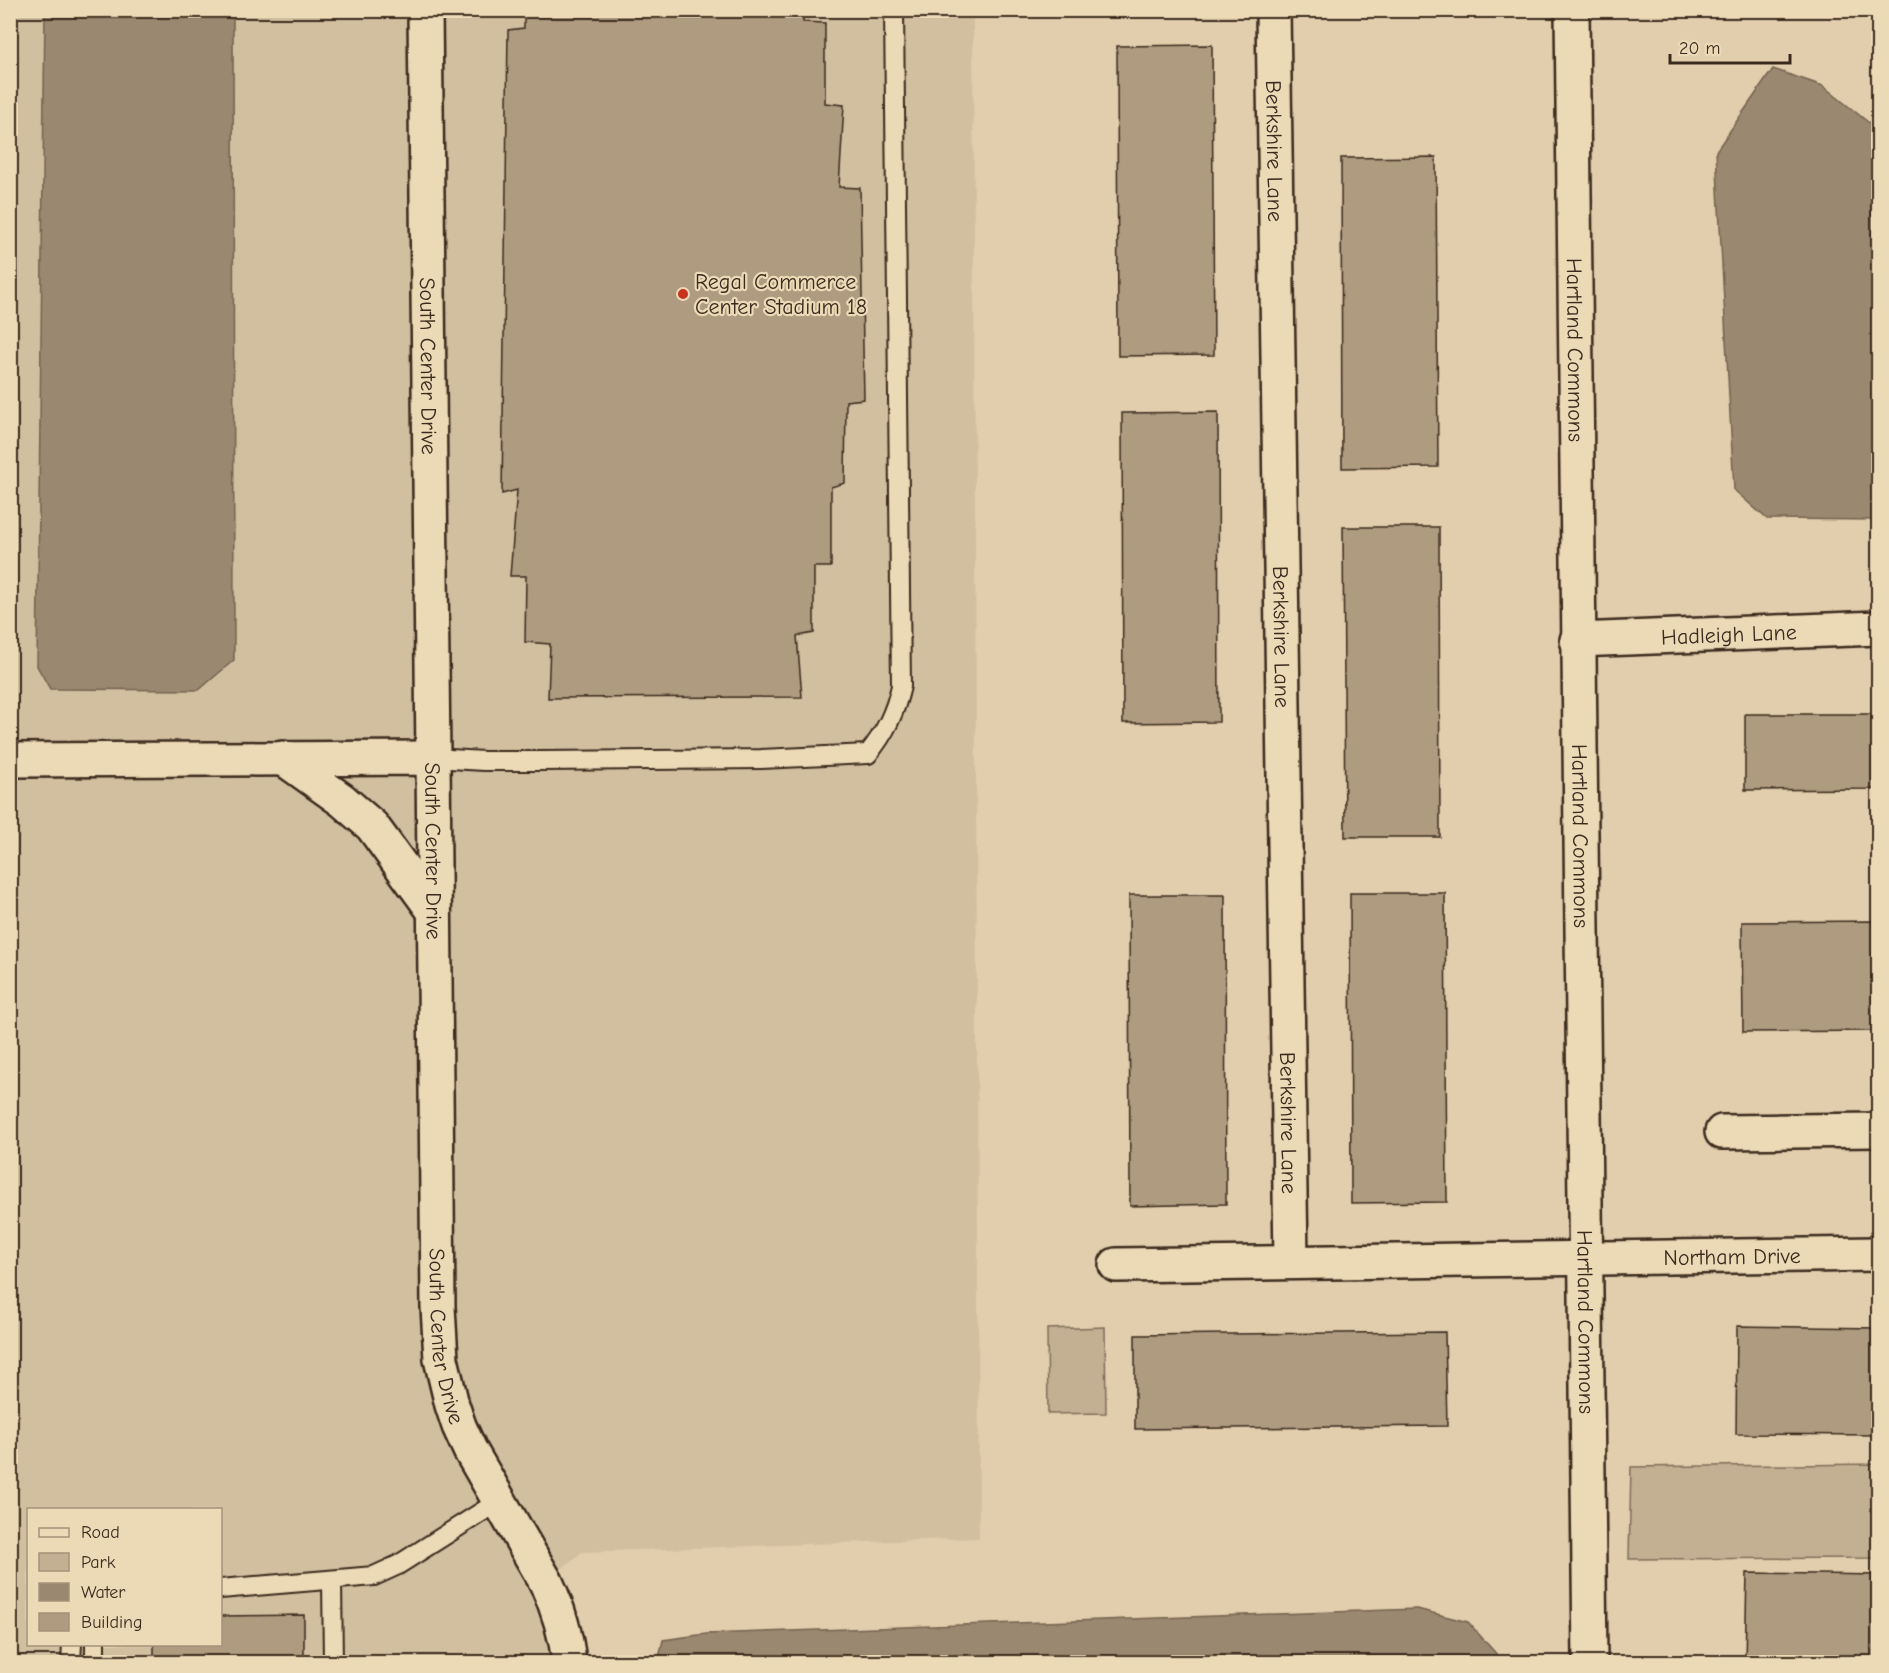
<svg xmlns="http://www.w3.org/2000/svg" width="1889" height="1673" viewBox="0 0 1889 1673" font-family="'Comic Neue',sans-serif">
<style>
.built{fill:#d2bfa0;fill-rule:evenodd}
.green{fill:#c3b092;stroke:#7f6d58;stroke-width:1.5}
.water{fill:#9b8870;stroke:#75624f;stroke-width:1.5}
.building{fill:#ae9b80;stroke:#3b2a1e;stroke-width:1.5}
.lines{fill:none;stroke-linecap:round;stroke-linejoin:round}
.service-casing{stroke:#3b2a1e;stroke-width:22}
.minor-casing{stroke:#3b2a1e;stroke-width:38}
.tertiary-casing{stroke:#3b2a1e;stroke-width:38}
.service{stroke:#ecd9b6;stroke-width:18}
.minor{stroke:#ecd9b6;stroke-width:33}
.tertiary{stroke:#ecd9b6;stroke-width:33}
.poi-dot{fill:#c8321e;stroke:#ecd9b6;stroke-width:2}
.labels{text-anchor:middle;stroke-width:4.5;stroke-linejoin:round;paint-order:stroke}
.street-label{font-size:22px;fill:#3b2a1e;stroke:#ecd9b6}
.poi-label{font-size:22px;fill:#3b2a1e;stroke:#ecd9b6;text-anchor:start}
</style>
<rect width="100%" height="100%" fill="#e2cead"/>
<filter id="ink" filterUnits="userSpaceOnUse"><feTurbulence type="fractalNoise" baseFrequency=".0167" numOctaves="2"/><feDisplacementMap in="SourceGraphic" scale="12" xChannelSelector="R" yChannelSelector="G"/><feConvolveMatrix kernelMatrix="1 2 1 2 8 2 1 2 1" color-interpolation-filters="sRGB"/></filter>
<g filter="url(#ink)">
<path class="built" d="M11,11H973L979,1538L582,1552L546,1582L569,1662H11ZM28,1510H220V1644H28Z"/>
<g class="green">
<polygon points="1105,1327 1106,1413 1048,1414 1047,1329"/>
<polygon points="1878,1464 1878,1558 1629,1559 1631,1467"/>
</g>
<g class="water">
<polygon points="45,11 233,11 234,660 199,690 50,689 37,666"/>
<polygon points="1773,69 1823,86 1878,130 1878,520 1767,519 1734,490 1716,151"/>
<polygon points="1417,1609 1468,1622 1500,1658 1501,1662 658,1662 663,1640 706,1634"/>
</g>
<g class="building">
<polygon points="524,10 804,10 803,22 825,23 825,103 844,105 839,187 860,188 864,399 846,401 845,483 831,487 831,567 814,567 814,633 797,636 802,697 548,698 550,644 525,642 526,576 510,576 517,490 502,494 508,30 524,28"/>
<polygon points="1212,45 1214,355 1118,356 1117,46"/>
<polygon points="1436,157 1438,467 1342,468 1341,158"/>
<polygon points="1218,412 1219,722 1123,723 1122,413"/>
<polygon points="1343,527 1439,527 1440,837 1345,837"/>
<polygon points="1745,714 1878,714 1878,789 1745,790"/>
<polygon points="1350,893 1445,893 1447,1202 1351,1203"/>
<polygon points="1129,895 1225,895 1226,1204 1130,1206"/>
<polygon points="1878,921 1878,1031 1743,1032 1742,922"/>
<polygon points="1737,1326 1878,1328 1878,1435 1736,1434"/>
<polygon points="1445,1332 1447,1426 1135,1429 1135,1335"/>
<polygon points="1747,1573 1878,1575 1878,1662 1745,1662"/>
<polygon points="304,1615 304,1662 154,1662 154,1644 220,1644 220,1616"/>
</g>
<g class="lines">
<defs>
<g id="service">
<path d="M433,758L484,761H540L761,759L868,754C885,733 895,713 901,686L894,10"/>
<polyline points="332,1581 333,1662"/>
<polyline points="220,1589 374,1576 398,1565 499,1501"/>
<polyline points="71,1662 72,1644"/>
<polyline points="95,1662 95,1644"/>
</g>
<g id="minor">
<path id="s1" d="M425,10L433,758"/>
<path id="s2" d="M1273,10L1291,1262"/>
<path id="s3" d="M1572,10L1590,1662"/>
<path id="s4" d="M1577,640L1878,628"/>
<polyline points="1722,1132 1878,1130"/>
<path id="s5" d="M1116,1265L1878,1254"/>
</g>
<g id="tertiary">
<polyline points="283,758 342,800 372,826 434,911"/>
<path id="s6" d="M10,760L433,758L438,1307L441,1359L452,1405L459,1426L470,1450L546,1582C558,1608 566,1634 569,1662"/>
</g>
</defs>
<use href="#service" class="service-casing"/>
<use href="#minor" class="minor-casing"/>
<use href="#tertiary" class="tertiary-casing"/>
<use href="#service" class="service"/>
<use href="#minor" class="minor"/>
<use href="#tertiary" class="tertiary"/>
</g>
</g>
<circle class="poi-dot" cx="683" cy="294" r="6"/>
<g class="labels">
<g class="street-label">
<text dy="8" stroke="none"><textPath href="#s2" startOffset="141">Berkshire Lane</textPath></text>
<text dy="8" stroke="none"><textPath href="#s3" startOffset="340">Hartland Commons</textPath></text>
<text dy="8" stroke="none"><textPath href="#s1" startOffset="356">South Center Drive</textPath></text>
<text dy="8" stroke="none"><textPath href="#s4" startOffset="152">Hadleigh Lane</textPath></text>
<text dy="8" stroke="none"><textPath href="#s2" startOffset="627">Berkshire Lane</textPath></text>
<text dy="8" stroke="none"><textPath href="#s3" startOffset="826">Hartland Commons</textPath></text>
<text dy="8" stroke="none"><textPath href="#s6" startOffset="516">South Center Drive</textPath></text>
<text dy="8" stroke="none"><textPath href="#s2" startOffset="1113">Berkshire Lane</textPath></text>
<text dy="8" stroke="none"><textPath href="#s5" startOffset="616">Northam Drive</textPath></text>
<text dy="8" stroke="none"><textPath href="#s3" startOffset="1312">Hartland Commons</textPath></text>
<text dy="8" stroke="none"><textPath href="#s6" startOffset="1002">South Center Drive</textPath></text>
</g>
<g class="poi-label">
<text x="695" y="289">Regal Commerce<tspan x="695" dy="25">Center Stadium 18</tspan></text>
</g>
</g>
<rect width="1889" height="1673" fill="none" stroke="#ecd9b6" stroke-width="36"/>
<rect x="18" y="18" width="1853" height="1637" fill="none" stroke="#3b2a1e" stroke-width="2" filter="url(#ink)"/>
<rect x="27" y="1508" width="195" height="138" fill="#ecd9b6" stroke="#a59379" stroke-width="1.5"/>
<rect x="39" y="1528" width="30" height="9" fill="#ecd9b6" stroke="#a59379" stroke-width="1.5"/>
<text x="81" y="1538" font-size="18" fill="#3b2a1e">Road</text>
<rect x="39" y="1553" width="30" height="18" fill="#c3b092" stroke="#a59379" stroke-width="1.5"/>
<text x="81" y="1568" font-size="18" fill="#3b2a1e">Park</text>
<rect x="39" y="1583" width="30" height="18" fill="#9b8870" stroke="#a59379" stroke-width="1.5"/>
<text x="81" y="1598" font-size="18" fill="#3b2a1e">Water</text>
<rect x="39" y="1613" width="30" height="18" fill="#ae9b80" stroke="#a59379" stroke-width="1.5"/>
<text x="81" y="1628" font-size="18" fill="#3b2a1e">Building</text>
<path d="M1670 54v9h120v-9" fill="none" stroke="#3b2a1e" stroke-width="3"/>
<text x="1679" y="54" font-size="18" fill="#3b2a1e" stroke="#ecd9b6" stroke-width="4.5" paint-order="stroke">20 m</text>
</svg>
